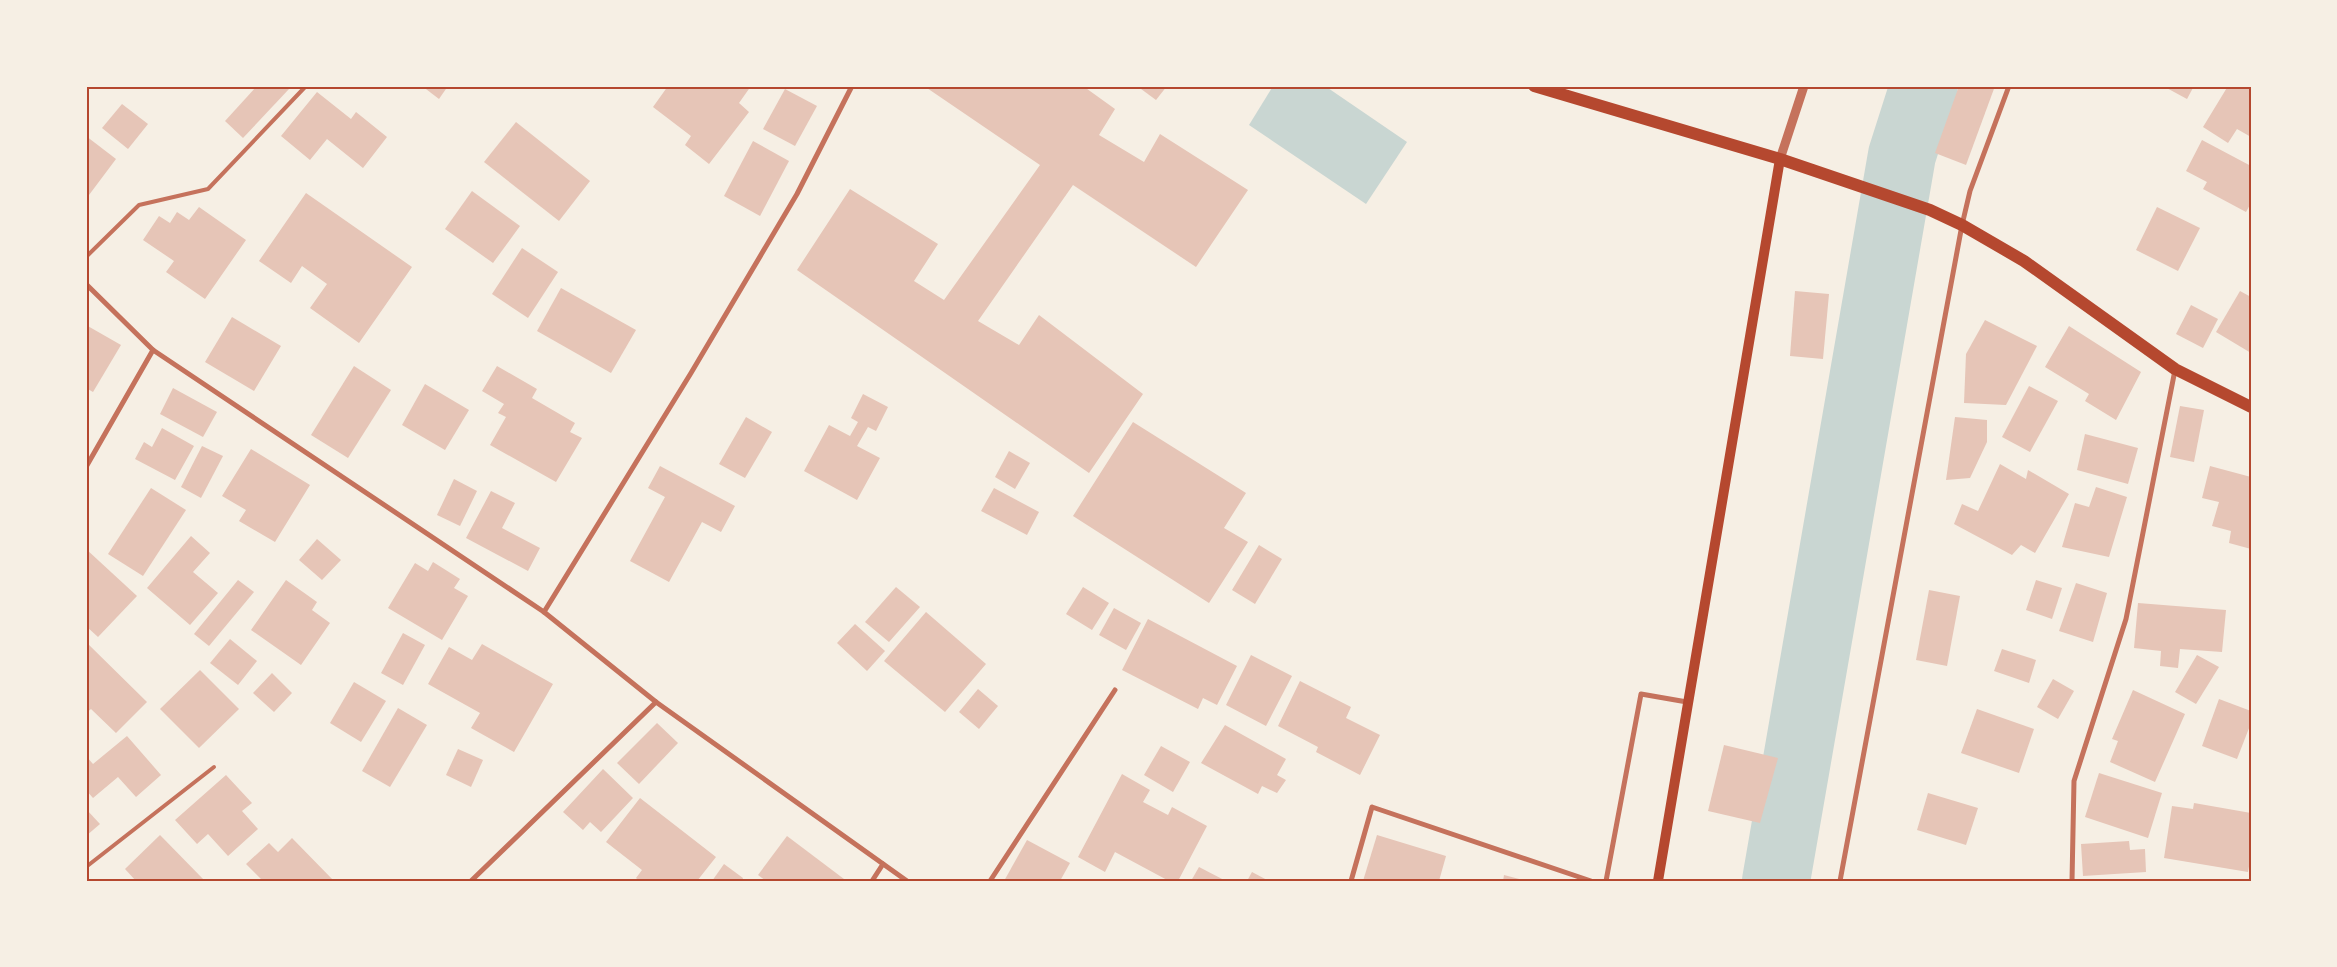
<svg xmlns="http://www.w3.org/2000/svg" width="2337" height="967" viewBox="0 0 2337 967" font-family="'Source Sans 3',sans-serif">
<style>
.water{fill:#c9d6d2}
.lines{fill:none;stroke-linecap:round;stroke-linejoin:round}
.river{stroke:#c9d6d2;stroke-width:68}
.building{fill:#e6c5b7}
.service{stroke:#c5725c;stroke-width:4}
.minor{stroke:#c5725c;stroke-width:5}
.tertiary{stroke:#c5725c;stroke-width:9}
.secondary{stroke:#b5482f;stroke-width:10}
.primary{stroke:#b5482f;stroke-width:12}
.neatline{fill:none;stroke:#b5482f;stroke-width:2}
</style>
<rect width="100%" height="100%" fill="#f6efe4"/>
<polygon class="water" points="1273,86 1325,86 1407,142 1366,204 1249,125"/>
<g class="lines">
<polyline class="river" points="1776,881 1902,155 1924,86"/>
</g>
<g class="building">
<polygon points="257,86 286,86 289,89 243,138 225,121"/>
<polygon points="422,86 448,86 439,99"/>
<polygon points="668,86 751,86 739,103 749,112 709,164 685,145 691,136 653,107"/>
<polygon points="924,86 1083,86 1115,109 1099,135 1144,162 1160,134 1248,190 1196,267 1073,185 978,321 1019,345 1039,315 1143,394 1089,473 797,270 850,189 938,244 914,281 944,300 1040,165"/>
<polygon points="1137,86 1167,86 1156,100"/>
<polygon points="1959,86 1995,86 1966,165 1935,153"/>
<polygon points="2163,86 2194,86 2187,99"/>
<polygon points="2228,86 2251,86 2251,137 2237,129 2228,143 2203,127"/>
<polygon points="785,89 817,106 795,146 763,129"/>
<polygon points="317,92 351,119 356,112 387,137 363,168 327,139 310,160 281,136"/>
<polygon points="122,104 148,124 128,149 102,128"/>
<polygon points="516,122 590,181 559,221 484,162"/>
<polygon points="86,136 116,159 86,199"/>
<polygon points="2202,140 2251,166 2251,203 2246,212 2203,189 2207,182 2186,171"/>
<polygon points="753,141 789,161 760,216 724,196"/>
<polygon points="472,191 520,226 493,263 445,229"/>
<polygon points="306,193 412,267 359,343 310,308 327,284 302,266 291,283 259,261"/>
<polygon points="199,207 246,240 205,299 166,272 174,261 143,240 159,216 170,223 177,212 189,220"/>
<polygon points="2157,207 2200,228 2178,271 2136,250"/>
<polygon points="522,248 558,272 528,318 492,294"/>
<polygon points="561,288 636,330 611,373 537,331"/>
<polygon points="1795,291 1829,294 1823,359 1790,356"/>
<polygon points="2240,291 2251,297 2251,353 2216,332"/>
<polygon points="2191,305 2218,319 2203,348 2176,334"/>
<polygon points="232,317 281,346 254,391 205,362"/>
<polygon points="1985,320 2037,346 2006,405 1964,403 1966,354"/>
<polygon points="86,325 121,345 93,392 86,388"/>
<polygon points="2069,326 2141,372 2116,420 2085,401 2089,394 2045,367"/>
<polygon points="354,366 391,390 348,458 311,435"/>
<polygon points="497,366 537,389 532,398 575,423 570,432 582,438 556,482 490,445 506,417 498,413 504,404 482,391"/>
<polygon points="425,384 469,410 445,450 402,425"/>
<polygon points="2029,386 2058,401 2030,452 2002,437"/>
<polygon points="173,388 217,412 203,437 160,414"/>
<polygon points="863,394 888,407 876,431 868,427 857,446 880,458 857,500 804,471 829,425 850,436 858,422 851,418"/>
<polygon points="2180,406 2204,410 2194,462 2170,457"/>
<polygon points="746,417 772,432 745,478 719,464"/>
<polygon points="1955,417 1987,420 1987,442 1970,478 1946,480"/>
<polygon points="1133,422 1246,493 1224,528 1248,542 1209,603 1073,516"/>
<polygon points="162,428 194,446 175,480 135,459 144,442 152,447"/>
<polygon points="2085,434 2138,448 2128,484 2077,470"/>
<polygon points="202,446 223,456 201,498 181,487"/>
<polygon points="251,449 310,485 275,542 239,521 246,510 222,496"/>
<polygon points="1009,451 1030,463 1015,489 995,477"/>
<polygon points="2000,464 2026,479 2028,470 2069,494 2035,553 2021,545 2012,555 1954,524 1962,504 1978,511"/>
<polygon points="660,466 735,506 721,532 702,522 669,582 630,561 665,497 648,488"/>
<polygon points="2210,466 2251,477 2251,549 2229,543 2231,531 2212,526 2219,502 2202,498"/>
<polygon points="454,479 477,491 460,526 437,515"/>
<polygon points="2096,487 2127,497 2109,557 2062,547 2075,503 2089,507"/>
<polygon points="151,488 186,510 143,576 108,554"/>
<polygon points="994,488 1039,512 1027,535 981,511"/>
<polygon points="491,491 515,503 502,528 540,548 528,571 466,538"/>
<polygon points="191,536 210,553 193,572 218,593 190,625 147,588"/>
<polygon points="317,539 341,560 322,580 299,560"/>
<polygon points="1259,545 1282,559 1255,604 1232,590"/>
<polygon points="86,549 137,596 98,637 86,626"/>
<polygon points="433,562 460,579 454,588 468,596 442,640 388,608 415,563 428,571"/>
<polygon points="238,580 254,592 209,646 194,634"/>
<polygon points="286,580 317,602 312,610 330,623 301,665 251,630"/>
<polygon points="2036,580 2062,588 2052,619 2026,610"/>
<polygon points="2076,583 2107,593 2093,642 2059,631"/>
<polygon points="896,587 920,607 889,642 865,622"/>
<polygon points="1083,587 1109,603 1092,630 1066,614"/>
<polygon points="1929,590 1960,596 1947,666 1916,660"/>
<polygon points="2138,603 2226,610 2222,652 2180,649 2178,668 2160,666 2161,651 2134,648"/>
<polygon points="1114,608 1141,623 1126,650 1099,635"/>
<polygon points="926,612 986,664 945,712 884,661"/>
<polygon points="1148,619 1237,666 1217,705 1203,698 1198,709 1122,670"/>
<polygon points="855,624 885,651 867,671 837,643"/>
<polygon points="403,633 425,645 403,685 381,673"/>
<polygon points="230,639 257,661 238,685 210,663"/>
<polygon points="86,642 147,702 116,733 91,709 86,713"/>
<polygon points="482,644 553,684 514,752 471,728 480,713 428,684 449,647 472,660"/>
<polygon points="2002,649 2036,660 2029,683 1994,671"/>
<polygon points="1251,655 1292,676 1266,726 1226,705"/>
<polygon points="2197,655 2219,667 2196,704 2175,692"/>
<polygon points="200,670 239,709 199,748 160,709"/>
<polygon points="272,673 292,693 274,712 253,693"/>
<polygon points="2053,679 2074,691 2058,719 2037,707"/>
<polygon points="1300,681 1351,707 1346,718 1380,735 1360,775 1316,752 1318,747 1278,726"/>
<polygon points="354,682 386,701 361,742 330,723"/>
<polygon points="978,689 998,706 979,729 959,712"/>
<polygon points="2133,690 2185,714 2155,782 2110,762 2118,741 2112,739"/>
<polygon points="2219,699 2251,711 2251,723 2237,759 2202,746"/>
<polygon points="398,708 427,725 390,787 362,771"/>
<polygon points="1977,709 2034,729 2019,773 1961,753"/>
<polygon points="657,723 678,743 639,784 617,763"/>
<polygon points="1225,725 1286,759 1277,775 1286,780 1277,793 1262,786 1258,794 1201,763"/>
<polygon points="127,736 161,775 136,797 118,777 93,798 86,790 86,756 93,764"/>
<polygon points="1724,745 1778,758 1760,823 1708,811"/>
<polygon points="1161,746 1190,762 1173,792 1144,775"/>
<polygon points="458,749 483,760 471,787 446,775"/>
<polygon points="603,769 633,798 601,832 590,822 583,830 563,812"/>
<polygon points="2099,773 2162,793 2148,838 2085,817"/>
<polygon points="1122,774 1150,790 1143,802 1168,815 1172,807 1207,826 1178,881 1169,881 1115,852 1105,872 1078,857"/>
<polygon points="226,775 252,803 242,811 258,829 228,856 208,834 197,844 175,820"/>
<polygon points="1928,793 1978,808 1966,845 1917,830"/>
<polygon points="640,798 716,857 697,881 639,881 636,878 642,870 606,842"/>
<polygon points="2194,803 2251,813 2251,855 2248,872 2164,858 2172,806 2193,809"/>
<polygon points="86,809 100,824 86,836"/>
<polygon points="160,835 205,881 136,881 125,869"/>
<polygon points="1377,835 1446,856 1439,881 1363,881"/>
<polygon points="787,836 844,879 843,881 766,881 758,875"/>
<polygon points="292,838 334,881 263,881 246,864 269,843 278,852"/>
<polygon points="1027,840 1070,863 1060,881 1004,881"/>
<polygon points="2129,841 2130,850 2145,849 2146,872 2083,876 2081,844"/>
<polygon points="724,864 743,878 742,881 712,881"/>
<polygon points="1199,867 1226,881 1191,881"/>
<polygon points="1252,872 1269,881 1247,881"/>
<polygon points="1504,875 1523,880 1523,881 1503,881"/>
</g>
<g class="lines">
<g class="service">
<polyline points="86,257 139,205 208,189 306,86"/>
<polyline points="86,867 214,767"/>
</g>
<g class="minor">
<polyline points="86,284 153,350 544,612 656,702 907,881"/>
<polyline points="86,467 153,350"/>
<polyline points="544,612 691,373 797,194 852,86"/>
<polyline points="471,881 656,702"/>
<polyline points="872,881 883,864"/>
<polyline points="990,881 1115,690"/>
<polyline points="1351,881 1372,807 1591,881"/>
<polyline points="1606,881 1641,694 1687,702"/>
<polyline points="1840,881 1962,225 1970,191 2009,86"/>
<polyline points="2072,881 2074,781 2126,619 2175,370"/>
</g>
<polyline class="tertiary" points="1780,159 1804,86"/>
<polyline class="secondary" points="1658,881 1780,159"/>
<polyline class="primary" points="1534,86 1780,159 1930,210 1962,225 2024,261 2175,369 2251,407"/>
</g>
<rect width="2337" height="967" fill="none" stroke="#f6efe4" stroke-width="175"/>
<rect x="88" y="88" width="2162" height="792" class="neatline"/>
</svg>
